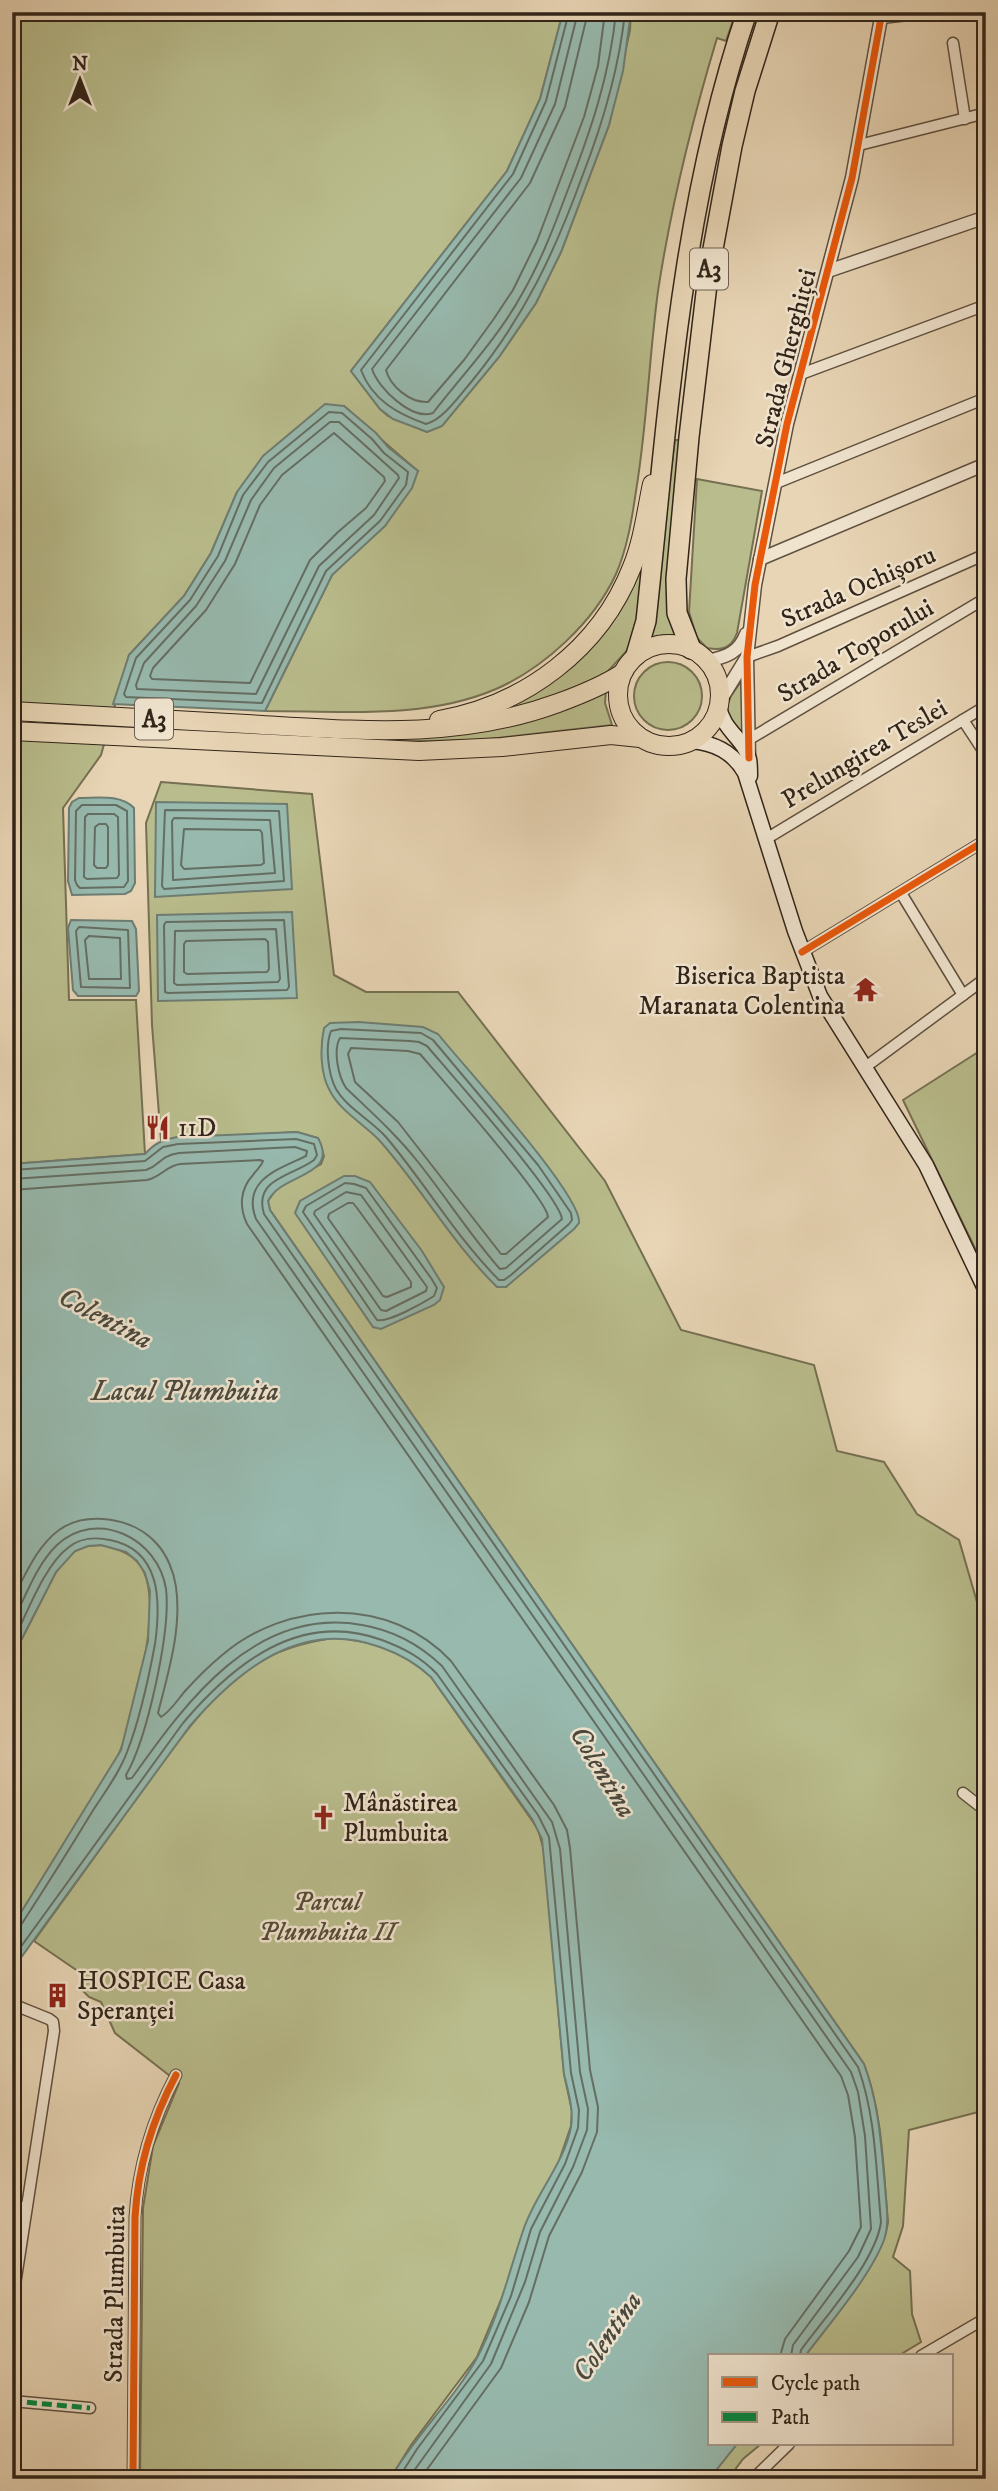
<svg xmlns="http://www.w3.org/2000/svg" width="998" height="2491" viewBox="0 0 998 2491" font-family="'IM FELL DW Pica',serif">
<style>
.green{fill:#b9bc8c;stroke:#757052;stroke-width:2}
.water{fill:#97b9ae;stroke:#6e7d72;stroke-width:2}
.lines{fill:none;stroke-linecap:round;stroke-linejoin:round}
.shore{stroke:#646e63;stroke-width:2}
.stream{stroke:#6e7d72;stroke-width:3.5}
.minor-casing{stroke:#5f503f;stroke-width:13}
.tertiary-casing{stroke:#5f503f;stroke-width:15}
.secondary-casing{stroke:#312418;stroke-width:17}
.trunk-casing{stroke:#312418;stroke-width:20}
.motorway-casing{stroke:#312418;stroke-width:22}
.minor{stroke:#f0e4cf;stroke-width:10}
.tertiary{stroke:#f0e4cf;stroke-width:12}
.secondary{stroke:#f0e4cf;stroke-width:14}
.trunk{stroke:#e8d5b5;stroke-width:18}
.motorway{stroke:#e8d5b5;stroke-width:19}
.quiet{stroke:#00873e;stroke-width:5;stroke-dasharray:10 5;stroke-linecap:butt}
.cycleway-casing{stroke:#f0e4cf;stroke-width:11}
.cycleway{stroke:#e8590c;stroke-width:7}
.labels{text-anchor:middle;stroke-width:5;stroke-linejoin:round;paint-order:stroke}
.shield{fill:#f0e4cf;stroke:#6a5e4f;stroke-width:2}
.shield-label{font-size:24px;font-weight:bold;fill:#312418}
.street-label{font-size:26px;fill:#312418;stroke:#f0e4cf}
.poi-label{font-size:26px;fill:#312418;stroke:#f0e4cf;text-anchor:start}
.park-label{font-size:26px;font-style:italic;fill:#534a35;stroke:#f0e4cf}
.water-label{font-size:28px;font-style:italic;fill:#4a493e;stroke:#f0e4cf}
</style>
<rect width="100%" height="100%" fill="#e8d5b5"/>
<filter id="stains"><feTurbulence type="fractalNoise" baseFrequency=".00286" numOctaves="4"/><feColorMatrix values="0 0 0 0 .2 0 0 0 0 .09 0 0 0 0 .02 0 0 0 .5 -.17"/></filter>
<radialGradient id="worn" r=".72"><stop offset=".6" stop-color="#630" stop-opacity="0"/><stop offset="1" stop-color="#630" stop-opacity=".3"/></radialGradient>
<g class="green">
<path d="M12,12H563L540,99L507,171L351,371L380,409L388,416L427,432L442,426L499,357L536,303L561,252L609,125L630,30L631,12H736L726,41L717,38C692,121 671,206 658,291C649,358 647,425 636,491C632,519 627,549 616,574C594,622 544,668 496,689C424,720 341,711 265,711L332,575L356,551L418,471C392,450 369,428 344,406L237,492L211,553L184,596L129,655L101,755L63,808L69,1000H136L145,1154L12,1164Z"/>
<polygon points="675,440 680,440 676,636 665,635 648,638"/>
<path d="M697,479L762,491L737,633C731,648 723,651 707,648L697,638L689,612Z"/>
<polygon points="648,537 641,619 632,645 600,680 511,711 498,709 570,665"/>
<circle cx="668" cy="696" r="34"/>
<polygon points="744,677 743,737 735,729 726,709 731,696"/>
<polygon points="606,690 605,703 612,725 480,740 374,742 375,738"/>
<path d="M161,782L312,794L334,975L366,992H458L605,1181L681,1330L814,1365L837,1451L884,1462L917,1514L959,1540L986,1633V1911L981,1913L986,1933V2110L909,2130L903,2226L893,2257L910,2271L912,2314L921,2342L898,2356H805C830,2322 882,2264 888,2222C883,2169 883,2115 864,2064L270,1210L268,1201L277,1188L321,1164L324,1156L318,1138L297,1132L161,1140L152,1025L146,823Z"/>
<polygon points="986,1047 986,1271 903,1100"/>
<path d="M101,1545C119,1549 136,1554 144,1572C162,1611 133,1725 115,1763L12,1927V1658L56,1572L67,1558L75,1551L88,1546Z"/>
<path d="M333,1638C370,1640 404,1652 431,1677L538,1829L544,1851L564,2074L572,2111L571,2126L559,2161L525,2226L511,2276L477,2357L411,2445L390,2479H140L143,2208L153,2146L179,2083L115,2033L101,2002L89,1997L79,1987L85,1976L34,1941C69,1893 103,1845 137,1798C169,1755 198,1709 240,1675C267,1653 298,1643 333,1638Z"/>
<polygon points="737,2444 761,2444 743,2459 728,2479 709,2479"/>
</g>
<g class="water">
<polygon points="563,12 631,12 623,71 609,125 561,252 536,303 499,357 442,426 427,432 393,419 380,409 351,371 507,171 540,99"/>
<polygon points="325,404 344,406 376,433 388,447 418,471 412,488 385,526 332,575 265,711 113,704 129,655 184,596 211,553 237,492 263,456"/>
<path d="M79,798C98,798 120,794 134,808L135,883L131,891L125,894L72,895L68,881L69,808L72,802Z"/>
<polygon points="156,802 287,804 292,889 155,897"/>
<polygon points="292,912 297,998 158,1001 157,915"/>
<polygon points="71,920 132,921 136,929 139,991 136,996 78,996 73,990 68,928"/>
<path d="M359,1022L423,1027L438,1034C461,1063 583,1196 579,1223L574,1229L506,1287H497C452,1243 421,1187 379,1140C364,1124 340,1111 330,1091C320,1074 320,1047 324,1028L330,1023Z"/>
<path d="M297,1132L318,1138C340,1177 281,1173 268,1201L270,1210L864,2064C879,2104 881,2144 885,2186C886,2204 890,2223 884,2240C870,2277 829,2324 805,2356H709V2444H737L709,2479H390C415,2435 453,2401 477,2358C499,2317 509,2271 524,2228C536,2193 564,2164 571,2127C574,2110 568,2091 564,2074L542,1839L532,1819L431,1677C416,1663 400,1654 380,1647C301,1618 238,1670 189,1727L12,1970V1927L121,1750L148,1641L150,1591L145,1573L137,1561L126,1552L101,1545L88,1546L75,1551L56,1572L12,1658V1164L145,1154C155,1143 162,1140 177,1137Z"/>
<polygon points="344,1176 355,1176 370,1182 422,1251 444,1287 440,1300 434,1305 381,1329 373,1327 295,1213 300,1201"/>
</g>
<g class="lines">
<g class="shore">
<path d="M569,12L546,101L513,174L361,370C372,400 398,414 426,424C443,420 460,395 472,381C524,317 554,254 582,177C603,123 619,70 625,12"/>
<path d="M578,12L555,104L521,178L372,369C378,388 412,421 433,413C463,374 498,338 522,294C541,261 554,227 567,192C590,133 610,75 616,12"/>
<path d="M588,12L565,107L530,183L386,370C390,386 410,403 428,402L464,360L493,320L513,290L537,241L584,117L598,66L605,12"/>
<polygon points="329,412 342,413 372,439 384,453 408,472 406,485 380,521 326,571 262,703 126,697 124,694 136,658 190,600 218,556 243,495 268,462"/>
<polygon points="330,422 339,422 398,475 399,478 374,515 319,566 256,694 137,689 136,685 144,663 196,606 225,561 251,500 274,468"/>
<polygon points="334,433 384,477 385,481 366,508 338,532 310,560 250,683 152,679 150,676 153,668 206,610 235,564 260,505 282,475"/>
<polygon points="82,805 116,805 127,811 128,881 124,887 80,888 77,885 75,880 76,811"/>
<polygon points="165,810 279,811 284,881 164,889 162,886"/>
<polygon points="88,814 114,814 118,817 119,875 117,878 87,879 84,877 85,817"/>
<polygon points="174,818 270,820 275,873 173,880 172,821"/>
<polygon points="99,824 106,824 108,827 108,865 106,868 97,868 94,865 95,827"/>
<polygon points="184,829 260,830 262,833 264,863 261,865 184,869 181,865"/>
<polygon points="284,920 289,987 287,990 168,993 165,992 164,925 166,922"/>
<polygon points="79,927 128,930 130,988 81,987 76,931"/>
<polygon points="276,929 280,979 278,982 177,985 174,983 175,931"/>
<polygon points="89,936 120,938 121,979 89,979 85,940"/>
<polygon points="265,939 268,942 269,969 267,972 187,974 184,972 184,944 186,941"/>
<path d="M341,1029L421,1033L433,1040L538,1165L571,1213L572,1220L569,1224L511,1275L504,1280H499C456,1237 425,1183 386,1137C371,1120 347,1108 336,1089C328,1074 325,1046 331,1031Z"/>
<path d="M340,1038L410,1041L419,1042L427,1046C449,1072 559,1196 562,1219L506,1268L500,1269C470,1235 446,1197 418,1162C396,1134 371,1112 346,1088C338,1076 333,1050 340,1038Z"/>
<path d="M351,1048L408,1051L420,1054C439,1076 548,1200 548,1217L506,1254H501L398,1122L355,1082L348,1054Z"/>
<path d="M12,1170L145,1161L163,1147L178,1144L296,1139L314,1144L317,1155L314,1160C293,1176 253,1178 264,1214L858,2067C876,2117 876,2170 881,2222C876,2261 825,2317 801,2350L800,2356"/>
<path d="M12,1179L146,1170C161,1165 159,1156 179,1153L295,1147L307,1151L306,1156C279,1169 241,1180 256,1219L851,2072L858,2092L865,2136L871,2229L858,2257L793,2345L791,2356"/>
<path d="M345,1183L354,1184L366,1188L431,1278L437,1288L434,1296C423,1303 388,1323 377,1320L303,1212L306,1206Z"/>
<path d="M12,1190L147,1180C161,1177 166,1166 180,1164L260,1160L263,1161C261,1167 257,1169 253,1175C240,1189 239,1207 247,1224L841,2076L848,2095L855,2137L861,2227L849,2251L785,2339L780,2356"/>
<polygon points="346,1192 361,1195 427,1287 426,1291 386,1311 381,1310 314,1214 315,1211"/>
<polygon points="348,1203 353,1203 357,1208 411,1282 411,1287 387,1297 383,1296 328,1218 329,1214"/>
<path d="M12,1600C25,1576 36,1547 59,1530C87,1510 135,1518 157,1544C167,1555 174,1572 176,1587C182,1629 168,1673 158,1713L161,1717C171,1711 178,1699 186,1690C197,1678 209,1666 221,1656C287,1599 390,1596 451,1661L554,1805L567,1830L570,1848L590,2070L598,2107L597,2132L582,2172L549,2236L529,2302L501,2368L420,2479"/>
<path d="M12,1623C25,1598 36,1565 57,1545C97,1508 158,1538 166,1589C171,1631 147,1739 126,1775L127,1779L132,1778C186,1702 255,1606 362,1625C392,1630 420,1645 442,1666L552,1822L560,1849L580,2072L588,2109L587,2130L573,2167L540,2232L525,2282L491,2364L408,2479"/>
<path d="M12,1643C27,1614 44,1565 69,1547C80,1538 96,1537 110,1540C161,1550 161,1601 155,1644C149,1676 139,1722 127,1752C119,1774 104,1793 92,1812C69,1850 45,1888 21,1925L12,1929"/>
<path d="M12,1959L183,1723C234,1663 300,1610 382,1640C403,1648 421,1657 437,1674L538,1815L549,1837L571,2073L579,2110L578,2128L565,2164L531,2229L511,2296L483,2361L417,2449L398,2479"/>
</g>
<polyline class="stream" points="661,12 692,18"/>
<defs>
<g id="minor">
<polyline points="881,18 935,12"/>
<polyline points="953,43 965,119"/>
<polyline points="859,145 986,113"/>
<polyline points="801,374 986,305"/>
<polyline points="776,483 986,398"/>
<polyline points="747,657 778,646 986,554"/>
<polyline points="963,720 986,755"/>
<polyline points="748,740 986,598"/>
<polyline points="766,839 986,706"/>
<polyline points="901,893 963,995"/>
<polyline points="802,952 986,840"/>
<polyline points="864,1068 986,978"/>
<polyline points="963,1793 986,1811"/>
<polyline points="12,2004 49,2019 53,2022 54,2031 12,2304"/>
<polyline points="12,2205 26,2208"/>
<polyline points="921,2356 986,2318"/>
<polyline points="12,2401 90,2408"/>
<path d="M133,2479L135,2217C138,2166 152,2120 176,2075"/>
<polyline points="753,2479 789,2444"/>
</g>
<g id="tertiary">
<polyline points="828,271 986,217"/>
<polyline points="760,559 986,464"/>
<path d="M707,661C726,657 739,653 746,634"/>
<polyline points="720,701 747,657"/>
<polyline points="749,758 747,657 755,585 787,424 852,178 882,12"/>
</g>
<g id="secondary">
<path d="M719,706C723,731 744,738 749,759C750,764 750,771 750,776"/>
<path d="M691,741C715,743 733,752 745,773L795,931L820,996L926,1165L986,1291"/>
</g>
<g id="trunk">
<circle cx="669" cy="695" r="51"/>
<path d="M12,711C90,715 169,720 247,724C354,730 455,741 558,703C580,695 602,686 621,674"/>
<path d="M439,720C525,705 600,649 632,567C643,540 646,512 652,484"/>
<polyline points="12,731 419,751 502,747 611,735 640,738"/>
</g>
<g id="motorway">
<polyline points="691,649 677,613 676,579 689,437 708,276 732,146 745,91 770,12"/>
<path d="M636,655L646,621C668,416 680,209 747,12"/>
</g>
</defs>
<use href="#minor" class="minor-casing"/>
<use href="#tertiary" class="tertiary-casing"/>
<use href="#secondary" class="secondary-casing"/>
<use href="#trunk" class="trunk-casing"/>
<use href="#motorway" class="motorway-casing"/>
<use href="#minor" class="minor"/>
<use href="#tertiary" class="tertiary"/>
<use href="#secondary" class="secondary"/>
<use href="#trunk" class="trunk"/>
<use href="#motorway" class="motorway"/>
<polyline class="quiet" points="12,2401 90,2408"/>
<defs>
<g id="cycleway">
<polyline points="749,758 747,657 755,585 787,424 852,178 882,12"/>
<polyline points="802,952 986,840"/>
<path d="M133,2479L135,2217C138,2166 152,2120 176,2075"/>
</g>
</defs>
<use href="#cycleway" class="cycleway-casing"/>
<use href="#cycleway" class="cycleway"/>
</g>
<defs>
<symbol id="temple-bare" viewBox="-9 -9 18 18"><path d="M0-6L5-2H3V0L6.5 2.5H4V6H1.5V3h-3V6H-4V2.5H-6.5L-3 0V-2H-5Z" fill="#8f2418" stroke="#f0e4cf" stroke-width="2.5" paint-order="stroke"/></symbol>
<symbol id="restaurant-bare" viewBox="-9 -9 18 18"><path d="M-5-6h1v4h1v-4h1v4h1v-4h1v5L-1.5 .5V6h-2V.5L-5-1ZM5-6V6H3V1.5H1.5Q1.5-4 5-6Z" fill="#8f2418" stroke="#f0e4cf" stroke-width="2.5" paint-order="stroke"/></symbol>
<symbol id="church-bare" viewBox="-9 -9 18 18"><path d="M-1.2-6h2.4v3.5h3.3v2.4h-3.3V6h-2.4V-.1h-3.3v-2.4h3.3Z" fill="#8f2418" stroke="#f0e4cf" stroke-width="2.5" paint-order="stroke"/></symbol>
<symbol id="building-bare" viewBox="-9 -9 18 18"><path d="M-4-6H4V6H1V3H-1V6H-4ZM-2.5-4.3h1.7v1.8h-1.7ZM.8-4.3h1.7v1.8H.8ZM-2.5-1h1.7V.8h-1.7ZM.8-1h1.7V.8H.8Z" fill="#8f2418" stroke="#f0e4cf" stroke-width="2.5" paint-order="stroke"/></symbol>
</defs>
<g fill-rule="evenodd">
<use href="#temple-bare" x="848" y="972" width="35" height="35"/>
<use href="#restaurant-bare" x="140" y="1110" width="35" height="35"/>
<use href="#church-bare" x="306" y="1800" width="35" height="35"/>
<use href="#building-bare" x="40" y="1978" width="35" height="35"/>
</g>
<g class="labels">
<g class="shield">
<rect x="690" y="248.5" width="38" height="41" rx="5"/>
<rect x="135" y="698.5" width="38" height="41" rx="5"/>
</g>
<g class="shield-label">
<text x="709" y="277">A3</text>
<text x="154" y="727">A3</text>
</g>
<g class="street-label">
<text transform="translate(785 358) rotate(-76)" y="9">Strada Gherghiței</text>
<text transform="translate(858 586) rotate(-24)" y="9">Strada Ochișoru</text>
<text transform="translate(855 650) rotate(-31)" y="9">Strada Toporului</text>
<text transform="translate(864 753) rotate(-31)" y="9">Prelungirea Teslei</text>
<text transform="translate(114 2294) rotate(-89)" y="9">Strada Plumbuita</text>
</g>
<g class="poi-label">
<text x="845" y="984" text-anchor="end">Biserica Baptista<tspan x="845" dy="30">Maranata Colentina</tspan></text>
<text x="178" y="1136">11D</text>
<text x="343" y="1811">Mânăstirea<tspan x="343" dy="30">Plumbuita</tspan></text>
<text x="77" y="1989">HOSPICE Casa<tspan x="77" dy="30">Speranței</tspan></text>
</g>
<g class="park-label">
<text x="327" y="1910">Parcul<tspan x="327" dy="30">Plumbuita II</tspan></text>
</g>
<g class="water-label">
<text transform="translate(106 1317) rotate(28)" y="10">Colentina</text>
<text x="185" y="1400">Lacul Plumbuita</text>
<text transform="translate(604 1771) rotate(59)" y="10">Colentina</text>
<text transform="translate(606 2336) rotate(-56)" y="10">Colentina</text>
</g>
</g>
<rect width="998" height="2491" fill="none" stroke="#e8d5b5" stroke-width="42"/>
<rect x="14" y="14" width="970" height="2463" fill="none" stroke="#312418" stroke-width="3.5"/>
<rect x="21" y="21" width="956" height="2449" fill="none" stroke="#312418" stroke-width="2"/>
<rect x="708" y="2354" width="245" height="91" fill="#f0e4cf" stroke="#a49786" stroke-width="2"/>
<rect x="722" y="2377" width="35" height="10" fill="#e8590c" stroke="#a49786" stroke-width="2"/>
<text x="771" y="2390" font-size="21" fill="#312418">Cycle path</text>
<rect x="722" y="2412" width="35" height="10" fill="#00873e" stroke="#a49786" stroke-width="2"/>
<text x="771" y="2424" font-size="21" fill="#312418">Path</text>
<g transform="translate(80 80)" stroke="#f0e4cf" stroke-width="5" paint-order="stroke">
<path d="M0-5L12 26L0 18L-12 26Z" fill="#312418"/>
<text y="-10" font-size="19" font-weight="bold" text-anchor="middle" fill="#312418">N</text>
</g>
<rect width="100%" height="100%" filter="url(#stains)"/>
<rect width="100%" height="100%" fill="url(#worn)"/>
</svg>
